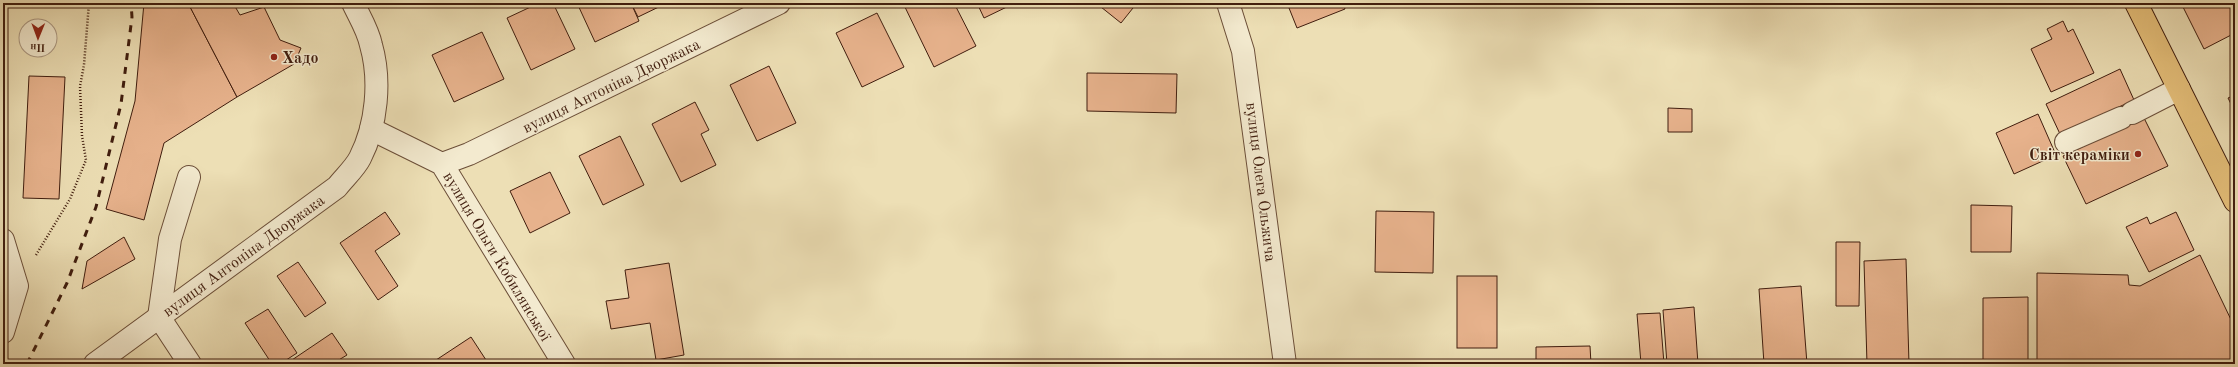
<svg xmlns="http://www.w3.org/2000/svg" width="2238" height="367" viewBox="0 0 2238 367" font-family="'Old Standard TT',serif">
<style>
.building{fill:#e7b28c;stroke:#401d0e}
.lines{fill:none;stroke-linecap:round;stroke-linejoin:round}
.minor-casing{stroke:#6b4e38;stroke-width:24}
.major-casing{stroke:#401d0e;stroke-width:24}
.path{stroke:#401d0e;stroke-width:2.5;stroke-dasharray:1 2;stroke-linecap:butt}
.minor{stroke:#f3eacf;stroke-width:22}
.major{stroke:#e6c07a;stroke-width:22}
.rail{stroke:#401d0e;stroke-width:3;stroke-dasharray:7 7;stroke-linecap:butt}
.poi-dot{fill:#8f2418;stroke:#f3eacf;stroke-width:1.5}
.labels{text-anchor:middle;stroke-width:3;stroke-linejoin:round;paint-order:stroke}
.poi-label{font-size:16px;font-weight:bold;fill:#401d0e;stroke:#f3eacf;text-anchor:start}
.street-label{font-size:16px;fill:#401d0e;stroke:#f3eacf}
</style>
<rect width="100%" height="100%" fill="#eddfb5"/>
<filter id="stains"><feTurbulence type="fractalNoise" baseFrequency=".005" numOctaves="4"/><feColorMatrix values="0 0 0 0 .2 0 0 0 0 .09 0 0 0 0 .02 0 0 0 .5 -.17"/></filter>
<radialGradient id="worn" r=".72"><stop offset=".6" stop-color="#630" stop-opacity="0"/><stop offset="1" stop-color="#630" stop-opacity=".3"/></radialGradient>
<g class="building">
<polygon points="144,3 188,3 237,97 164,143 144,220 106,209 135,101"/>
<polygon points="188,3 233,3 240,15 264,7 280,40 301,48 294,64 237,97"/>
<polygon points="539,3 553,3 575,49 531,70 507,18"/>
<polygon points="577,3 631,3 639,21 595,42"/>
<polygon points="631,3 667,3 638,17"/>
<polygon points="903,3 954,3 976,46 934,67"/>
<polygon points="977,3 1015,3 984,18"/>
<polygon points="1096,3 1137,3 1121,23"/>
<polygon points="1287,3 1343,3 1345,9 1297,28"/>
<polygon points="2186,3 2235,3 2235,33 2204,49 2182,5"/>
<polygon points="877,13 904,67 862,87 836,33"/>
<polygon points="2063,21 2068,32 2073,29 2094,73 2051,92 2031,49 2052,39 2047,29"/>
<polygon points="482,32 504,79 454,102 432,55"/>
<polygon points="769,66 796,123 757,141 730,85"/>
<polygon points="2120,69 2134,100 2060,134 2046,104"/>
<polygon points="1087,73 1177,74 1176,113 1087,111"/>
<polygon points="29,76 65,77 59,199 23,198"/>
<polygon points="2235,95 2235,112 2228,98"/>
<polygon points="695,102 709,130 701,134 716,165 681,182 652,124"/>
<polygon points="1668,108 1692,109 1692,132 1668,132"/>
<polygon points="2038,114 2056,155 2014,174 1996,133"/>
<polygon points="2144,118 2168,166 2086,204 2063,156"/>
<polygon points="620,136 644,185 603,205 579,156"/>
<polygon points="550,172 570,213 530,233 510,191"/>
<polygon points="1971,205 2012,206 2011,252 1971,252"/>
<polygon points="1376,211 1434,212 1433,273 1375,272"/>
<polygon points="385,212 400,234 375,251 398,286 378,300 340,243"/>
<polygon points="2176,212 2194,250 2149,272 2126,227 2147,217 2150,224"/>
<polygon points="124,237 135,259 82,289 87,261"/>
<polygon points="1836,242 1860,242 1859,306 1836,306"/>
<polygon points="2200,255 2235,328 2235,364 2066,360 2066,364 2037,364 2037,273 2128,275 2129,285 2140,286"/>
<polygon points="1906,259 1909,364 1867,364 1864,261"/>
<polygon points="298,262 326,303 305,317 277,276"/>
<polygon points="669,263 684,355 656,360 650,323 611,329 606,301 629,298 625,270"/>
<rect x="1457" y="276" width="40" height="72"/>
<polygon points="1801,286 1807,364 1764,364 1759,289"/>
<polygon points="2028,297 2028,364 1983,364 1983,298"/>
<polygon points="1694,307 1698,364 1667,364 1663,310"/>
<polygon points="268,309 297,353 280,364 272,364 245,323"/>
<polygon points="1660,313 1664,364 1641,364 1637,314"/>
<polygon points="332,333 347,355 332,364 286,364"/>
<polygon points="471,337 486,360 480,364 430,364"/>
<polygon points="1590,346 1591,364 1536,364 1536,347"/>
</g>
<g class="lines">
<defs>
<g id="minor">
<polyline points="1228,3 1243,51 1285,364"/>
<polyline points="2132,113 2179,89"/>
<polyline points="371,129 442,164 564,364"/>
<polyline points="2066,142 2121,118"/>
<polyline points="442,164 469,154 779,3"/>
<polyline points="189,177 170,239 159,317 190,364"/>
<polyline points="3,240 17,286 3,332"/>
<path d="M95,364L337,187C344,178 355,168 360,158C377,125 381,80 371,45C368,30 359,16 353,3"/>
</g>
<polyline id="major" points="2136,3 2235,201"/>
</defs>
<use href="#minor" class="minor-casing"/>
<use href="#major" class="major-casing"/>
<polyline class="path" points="36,255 70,199 86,160 82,136 80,86 84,65 89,3"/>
<use href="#minor" class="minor"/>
<use href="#major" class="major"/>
<polyline class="rail" points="27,364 67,283 96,207 121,104 132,17 131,3"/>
</g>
<g class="poi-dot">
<circle cx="274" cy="57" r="4"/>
<circle cx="2138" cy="154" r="4"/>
</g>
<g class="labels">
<g class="poi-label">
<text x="282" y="63">Хадо</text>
<text x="2130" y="160" text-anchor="end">Світ кераміки</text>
</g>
<g class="street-label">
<text transform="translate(611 85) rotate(-26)" y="6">вулиця Антоніна Дворжака</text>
<text transform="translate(1262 182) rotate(83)" y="6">вулиця Олега Ольжича</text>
<text transform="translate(243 255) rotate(-36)" y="6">вулиця Антоніна Дворжака</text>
<text transform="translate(498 256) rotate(59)" y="6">вулиця Ольги Кобилянської</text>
</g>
</g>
<rect width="2238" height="367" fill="none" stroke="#eddfb5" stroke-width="16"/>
<rect x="4" y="4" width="2230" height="359" fill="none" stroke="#401d0e" stroke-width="2"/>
<rect x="8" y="8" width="2222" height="351" fill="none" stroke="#401d0e"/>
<g transform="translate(38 38) rotate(181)"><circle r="19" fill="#f3eacf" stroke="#ab9882"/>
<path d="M0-3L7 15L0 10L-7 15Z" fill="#8f2418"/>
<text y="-6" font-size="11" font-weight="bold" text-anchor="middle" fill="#401d0e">Пн</text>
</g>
<rect width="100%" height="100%" filter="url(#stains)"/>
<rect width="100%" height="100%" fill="url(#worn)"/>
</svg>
